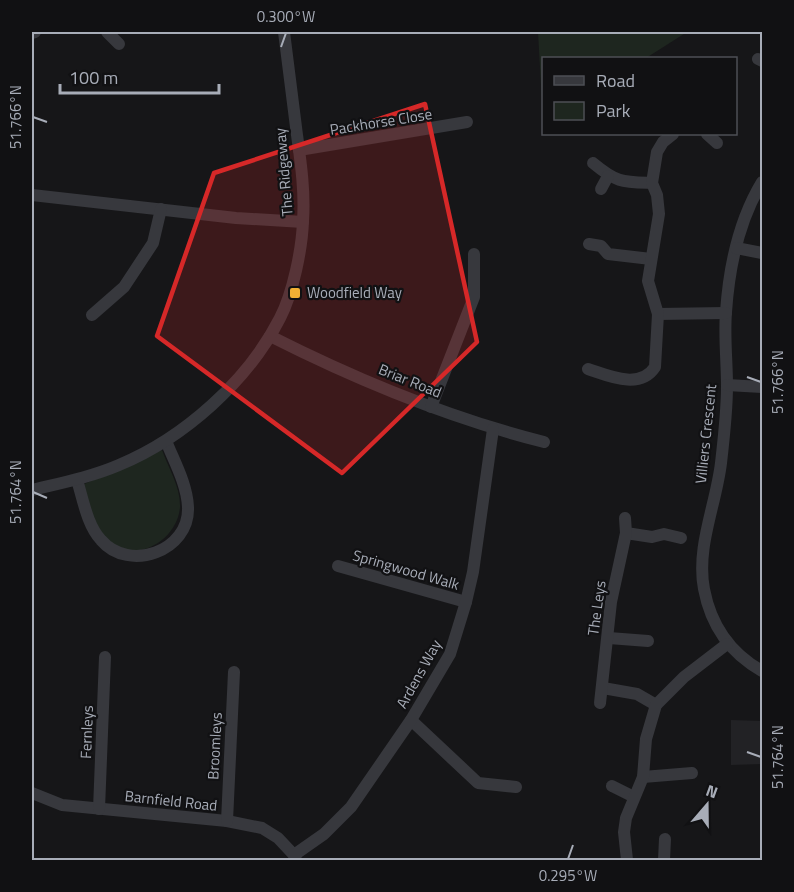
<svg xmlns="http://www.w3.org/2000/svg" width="794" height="892" viewBox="0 0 794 892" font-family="'Titillium Web',sans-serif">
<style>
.built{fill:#222225}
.green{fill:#1e261f}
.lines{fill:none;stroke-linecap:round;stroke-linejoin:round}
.minor{stroke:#37383d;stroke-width:12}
.marked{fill:#d62828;fill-opacity:0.2;stroke:#d62828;stroke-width:4.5;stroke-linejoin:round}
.ticks{fill:none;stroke:#a8adb8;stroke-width:2}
.poi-dot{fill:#f2b134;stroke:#111113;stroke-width:2}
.labels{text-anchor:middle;stroke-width:4.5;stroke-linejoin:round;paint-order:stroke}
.street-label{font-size:15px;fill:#a8adb8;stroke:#111113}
.poi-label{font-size:15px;fill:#a8adb8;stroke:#111113;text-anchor:start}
.neatline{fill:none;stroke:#a8adb8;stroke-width:2}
.ticks-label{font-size:15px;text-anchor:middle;fill:#a8adb8}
</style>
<rect width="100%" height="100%" fill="#161618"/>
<polygon class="built" points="731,720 762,721 762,764 731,765"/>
<g class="green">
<polygon points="538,32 687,32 646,58 544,58 543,121"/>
<path d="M162,450C168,467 181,488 180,507C178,536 145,560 117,547C111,544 101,534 97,528C89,517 86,498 82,485Z"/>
</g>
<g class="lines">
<g class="minor">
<polyline points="107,32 119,44"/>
<polyline points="32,33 35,32"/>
<polyline points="758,59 762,61"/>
<polyline points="707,134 717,143"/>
<polyline points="299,150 467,122"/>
<path d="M593,163C617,183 623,182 652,183"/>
<path d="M762,182C739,220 729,268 726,312C724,336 727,361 727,386C727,411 724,437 721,463C716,505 696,547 704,589C711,626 730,653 762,671"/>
<polyline points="601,189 608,176"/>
<polyline points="32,195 236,218 303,222"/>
<polyline points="589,244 601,246 608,254 651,259"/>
<polyline points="736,248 762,253"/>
<polyline points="658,314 726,313"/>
<polyline points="92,315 124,287 153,243 161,209"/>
<path d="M270,336C357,380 449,418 544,442"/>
<path d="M588,369C609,376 640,390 655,367L658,314L648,281L659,214L657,195L652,183L657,152L663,142L673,134"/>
<polyline points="727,385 762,387"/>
<polyline points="431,407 474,297 474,254"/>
<path d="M77,480C83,499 87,525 101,540C129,573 190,551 188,507C187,484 174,461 166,441"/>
<path d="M32,490C61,483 91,477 119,465C184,438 248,381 280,318C293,293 302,249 303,221C305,192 301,164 297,135C293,101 288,66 284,32"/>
<polyline points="626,533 652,537 664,534 681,538"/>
<polyline points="338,566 466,602"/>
<polyline points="609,638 648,641"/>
<polyline points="603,688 637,694 656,705"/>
<polyline points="600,703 611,602 626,533 625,518"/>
<polyline points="411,720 478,783 516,787"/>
<polyline points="643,777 692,773"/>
<polyline points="612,786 634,797"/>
<polyline points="32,793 62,805 227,821 262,828 278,838 294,855 296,860"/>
<polyline points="99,809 105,657"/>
<polyline points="227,821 234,672"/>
<polyline points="294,855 324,834 351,807 411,720 450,654 466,602 473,572 493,429"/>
<polyline points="627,860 624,832 626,818 643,777 646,739 656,705 684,677 727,644"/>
<polyline points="664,860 665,839"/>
</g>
</g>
<path class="marked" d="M425,104L477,342L342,473L157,336L214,173Z"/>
<path class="ticks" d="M281,47L286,33M33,117L47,122M747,377L761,382M33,492L47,498M747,752L761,757M568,859L573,845"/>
<rect class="poi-dot" x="289" y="287" width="12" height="12" rx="3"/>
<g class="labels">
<g class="street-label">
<text transform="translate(381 122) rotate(-9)" y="5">Packhorse Close</text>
<text transform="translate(284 172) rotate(-95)" y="5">The Ridgeway</text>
<text transform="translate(410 381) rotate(22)" y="5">Briar Road</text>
<text transform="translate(706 434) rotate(-84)" y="5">Villiers Crescent</text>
<text transform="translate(406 570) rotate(16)" y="5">Springwood Walk</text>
<text transform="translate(597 608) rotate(-82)" y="5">The Leys</text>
<text transform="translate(419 674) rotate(-61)" y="5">Ardens Way</text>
<text transform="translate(87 732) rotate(-88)" y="5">Fernleys</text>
<text transform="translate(215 746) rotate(-87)" y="5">Broomleys</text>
<text transform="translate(171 801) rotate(6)" y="5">Barnfield Road</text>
</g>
<g class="poi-label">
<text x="307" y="298">Woodfield Way</text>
</g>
</g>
<rect width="794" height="892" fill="none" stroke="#111113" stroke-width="66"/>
<rect x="542" y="57" width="195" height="78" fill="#111113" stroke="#4d4f55" stroke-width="1.5"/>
<rect x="554" y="76" width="30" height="9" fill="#37383d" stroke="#4d4f55" stroke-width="1.5"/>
<text x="596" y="87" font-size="18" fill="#a8adb8">Road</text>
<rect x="554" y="102" width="30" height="18" fill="#1e261f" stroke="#4d4f55" stroke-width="1.5"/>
<text x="596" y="117" font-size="18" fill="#a8adb8">Park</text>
<g transform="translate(707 805) rotate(20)" stroke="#111113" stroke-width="4.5" paint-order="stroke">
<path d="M0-4.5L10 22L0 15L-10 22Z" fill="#a8adb8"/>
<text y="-9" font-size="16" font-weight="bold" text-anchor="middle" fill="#a8adb8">N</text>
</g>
<path d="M60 84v9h159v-9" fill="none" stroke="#a8adb8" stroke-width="3"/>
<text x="69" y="84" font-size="18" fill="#a8adb8" stroke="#111113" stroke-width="4.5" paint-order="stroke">100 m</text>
<rect x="33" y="33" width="728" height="826" class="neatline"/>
<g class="ticks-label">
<text x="286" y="22">0.300°W</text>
<text transform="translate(16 117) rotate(-90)" y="5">51.766°N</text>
<text transform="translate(778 382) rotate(-90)" y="5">51.766°N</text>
<text transform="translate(16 492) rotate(-90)" y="5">51.764°N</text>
<text transform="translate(778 757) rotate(-90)" y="5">51.764°N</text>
<text x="568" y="881">0.295°W</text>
</g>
</svg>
